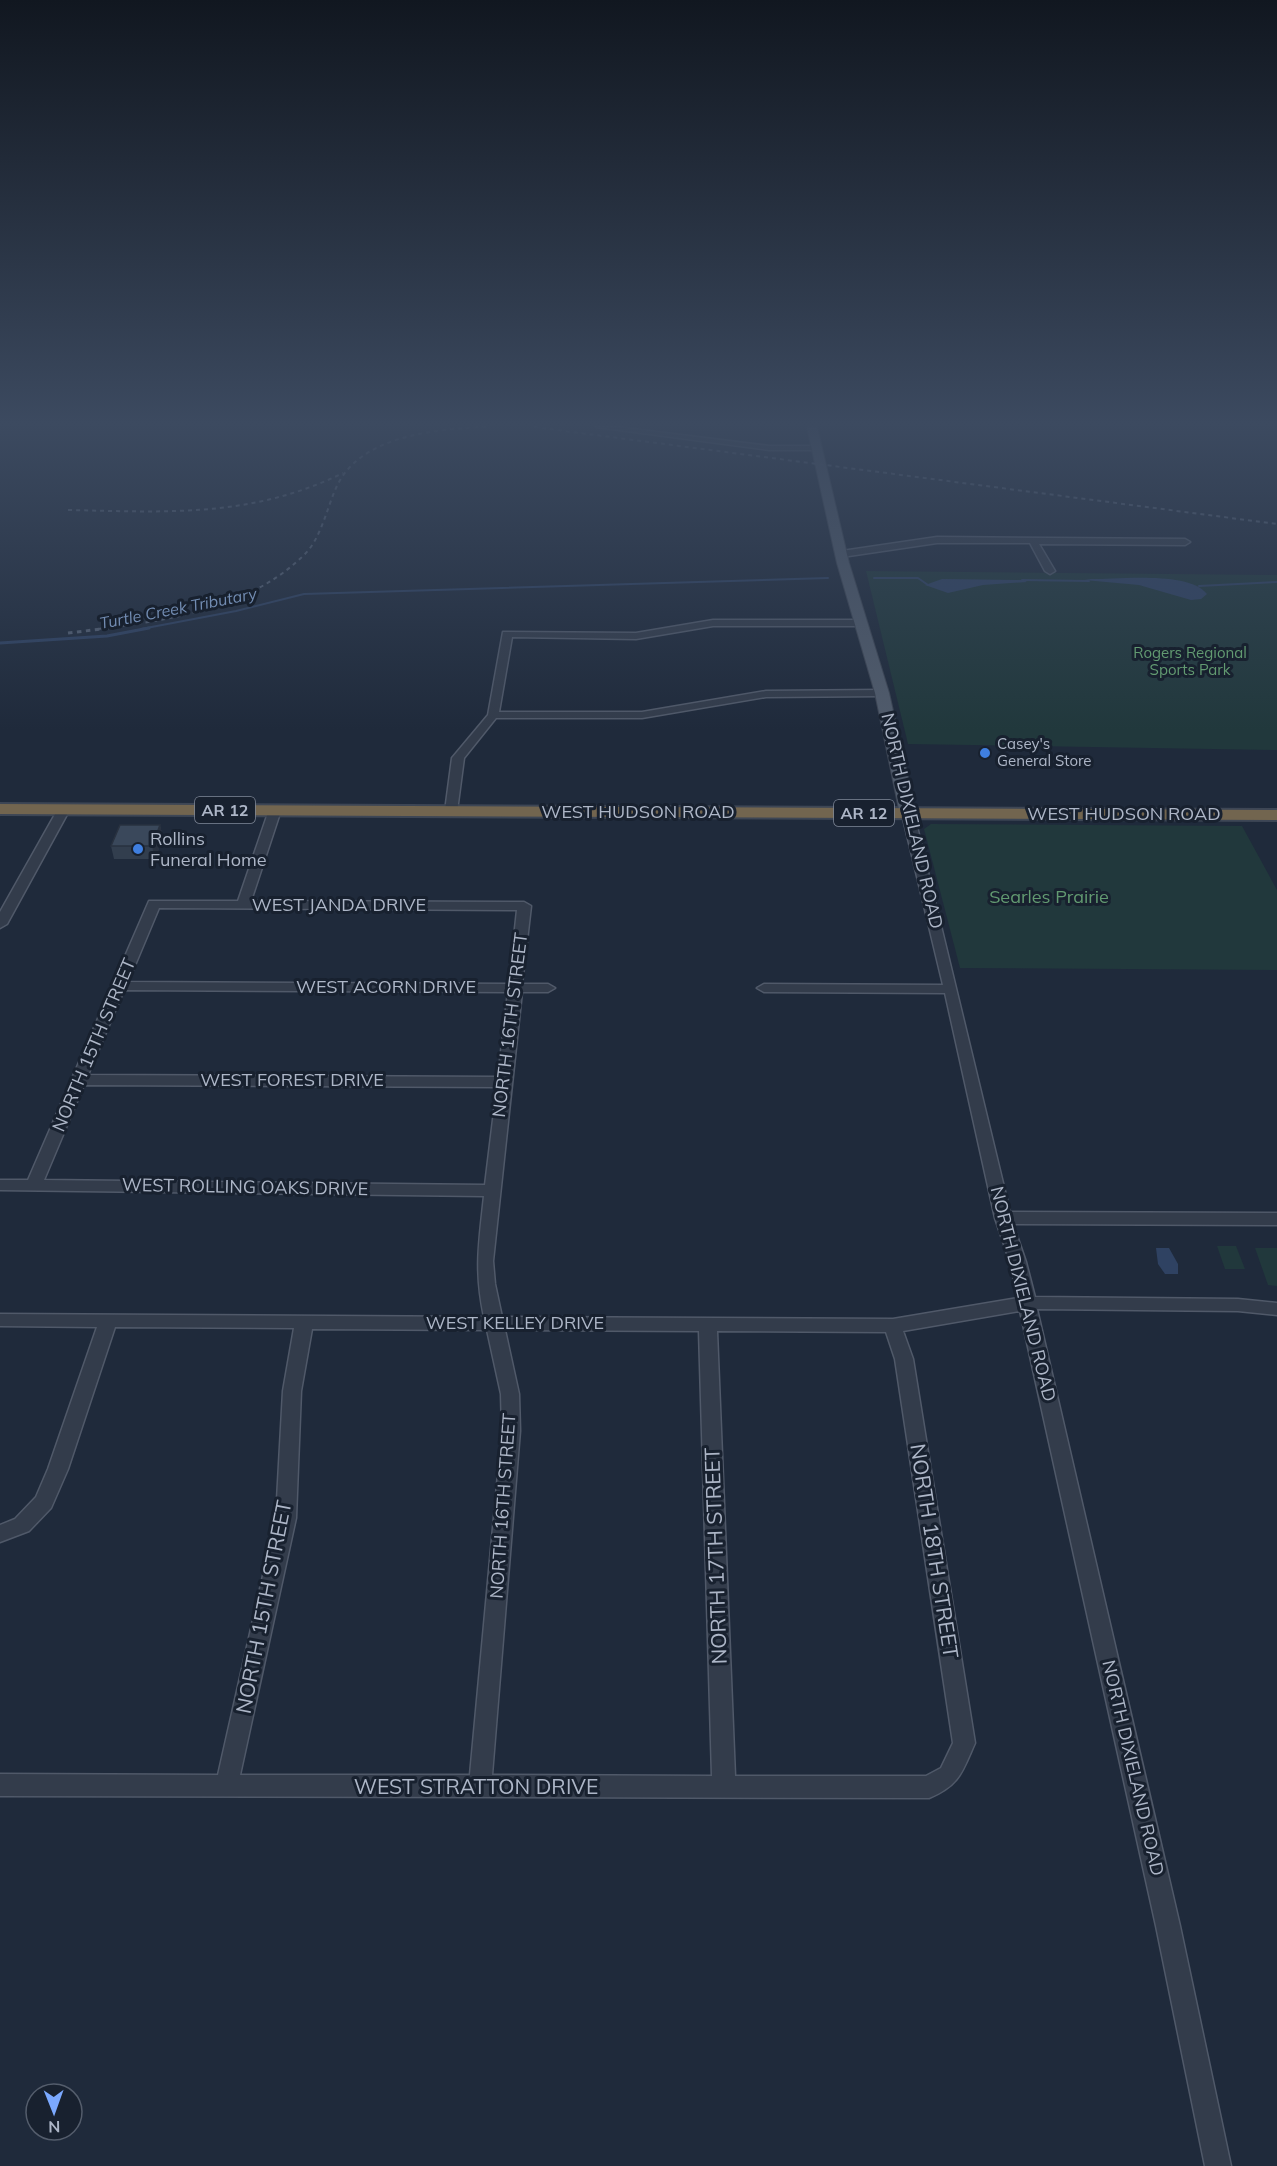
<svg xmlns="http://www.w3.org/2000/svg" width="1277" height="2166" viewBox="0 0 1277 2166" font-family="Mulish,sans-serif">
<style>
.green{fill:#21383c}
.water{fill:#2f4262}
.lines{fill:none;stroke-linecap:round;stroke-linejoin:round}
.stream-far1{stroke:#2f4262;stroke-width:2}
.stream{stroke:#2f4262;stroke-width:3}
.minor-casing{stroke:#505969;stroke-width:3}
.major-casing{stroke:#3c4554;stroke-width:2}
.highway-casing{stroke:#3d4655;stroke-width:4}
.minor{fill:#333c4b;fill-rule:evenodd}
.major{fill:#505b6b;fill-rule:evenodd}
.highway{fill:#72654f;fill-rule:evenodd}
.rail-far1{stroke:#546073;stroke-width:2;stroke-dasharray:4 4;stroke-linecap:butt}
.rail{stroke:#546073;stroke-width:3;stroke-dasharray:4.5 4.5;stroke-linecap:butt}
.wall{fill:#323e4e}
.shaded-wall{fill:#293240}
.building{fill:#3a485b;stroke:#293240;stroke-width:1.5}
.shop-dot{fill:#3f7fe0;stroke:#18212f;stroke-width:2}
.labels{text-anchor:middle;stroke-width:6;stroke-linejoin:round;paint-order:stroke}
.far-park-label{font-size:15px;fill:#629a71;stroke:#18212f}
.far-poi-label{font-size:15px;fill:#adb6c7;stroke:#18212f;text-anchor:start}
.far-water-label{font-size:16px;font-style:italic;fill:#728cb2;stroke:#18212f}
.shield{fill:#18212f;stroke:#808999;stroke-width:1.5}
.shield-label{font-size:16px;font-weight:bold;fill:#adb6c7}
.street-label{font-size:18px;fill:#adb6c7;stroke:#18212f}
.poi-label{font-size:18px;fill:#adb6c7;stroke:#18212f;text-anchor:start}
.park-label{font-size:18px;fill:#629a71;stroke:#18212f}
.near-street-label{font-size:21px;fill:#adb6c7;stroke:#18212f}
</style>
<rect width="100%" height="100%" fill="#1f2a3b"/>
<g class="green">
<polygon points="866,571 1277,575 1277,750 908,744"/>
<polygon points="931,824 1242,826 1277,890 1277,970 960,968 924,829"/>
<polygon points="1217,1246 1236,1246 1245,1269 1225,1269"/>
<polygon points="1255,1248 1277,1248 1277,1286 1268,1285"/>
</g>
<g class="water">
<polygon points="942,579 1024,580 1027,582 983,585 948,593 925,585"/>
<path d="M1091,579C1119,579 1190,571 1207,594L1201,599L1191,600L1139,585L1084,580Z"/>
<polygon points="1156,1248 1169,1248 1178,1264 1178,1274 1165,1274 1158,1264"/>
</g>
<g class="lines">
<g class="stream-far1">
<polyline points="874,578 918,578 928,585"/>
<polyline points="1022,580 1089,581"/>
<polyline points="1199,586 1277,582"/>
<polyline points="141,629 236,611 304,594 828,578"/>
</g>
<polyline class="stream" points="0,643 107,636 149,628"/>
<defs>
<g id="minor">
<polygon points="596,427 617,427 769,446 817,446 821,448 817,450 769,450"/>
<polygon points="937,537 1185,539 1190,542 1185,545 1039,544 1055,571 1050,574 1045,571 1030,543 937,543 842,557 837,554 842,551"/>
<polygon points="713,620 860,620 865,623 860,626 713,626 636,639 512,637 499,712 642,712 766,691 882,690 887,693 882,696 766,697 642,718 496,718 464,758 457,811 451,815 447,814 445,811 452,758 488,715 503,632 636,633"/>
<polygon points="64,805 70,809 7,924 0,928 0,912 58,809"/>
<path d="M275,806L281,810L251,901L524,902L531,906L522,984H548L555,988L548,992H522L493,1261L495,1284L502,1317L893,1319L1018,1298L1010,1262L995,1218L945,993L764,992L757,988L764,984L943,985L902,814L908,810L914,814L1010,1212L1277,1213V1225L1013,1224L1026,1262L1035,1297L1238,1299L1277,1303V1315L1238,1311L1037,1309L1180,1926L1231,2166H1205L1156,1926L1020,1311L903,1331L913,1359L975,1743C962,1772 960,1785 929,1798L0,1796V1774L218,1775L276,1518L283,1391L294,1328L115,1327L68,1469L51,1508L29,1531L0,1542V1525L15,1519L36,1497L48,1469L97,1327L0,1326V1314L484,1317C474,1270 479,1243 484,1196L0,1190V1180H28L149,901H238L269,810ZM159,908L517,910L509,984L128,982ZM124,990L508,992L498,1077L88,1075ZM84,1085L497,1087L485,1185L44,1180ZM312,1329L487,1330L501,1394L502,1431L470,1775H240L296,1518L301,1391ZM505,1330L699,1331L712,1776L492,1775L520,1431L519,1394ZM717,1331L886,1332L895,1359L953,1743L941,1768L926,1776H735Z"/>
</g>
<polygon id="major" points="807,427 817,427 849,563 889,693 916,814 914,817 908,819 900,814 875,693 837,563"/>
<polygon id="highway" points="0,804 1277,810 1277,820 0,814"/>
</defs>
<use href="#minor" class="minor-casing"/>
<use href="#major" class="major-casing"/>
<use href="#highway" class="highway-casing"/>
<use href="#minor" class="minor"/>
<use href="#major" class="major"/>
<use href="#highway" class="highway"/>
<g class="rail-far1">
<polyline points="534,427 1277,524"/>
<path d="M68,510C167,512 251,518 343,473"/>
<path d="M98,629C171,620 251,608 305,554C321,538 327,508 336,488C359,435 437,429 486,427"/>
</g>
<polyline class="rail" points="68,633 110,628"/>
</g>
<polygon class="wall" points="160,825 163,838 155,859 114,859 111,846"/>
<polygon class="shaded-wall" points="160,825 163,838 155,859 152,846"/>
<polygon class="building" points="120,825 160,825 152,846 111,846"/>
<linearGradient id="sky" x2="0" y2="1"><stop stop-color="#111720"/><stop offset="0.58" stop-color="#3c4a60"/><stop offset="1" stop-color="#3c4a60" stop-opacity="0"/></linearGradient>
<rect width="1277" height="730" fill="url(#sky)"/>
<g class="shop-dot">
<circle cx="985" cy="753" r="6"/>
<circle cx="138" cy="849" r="6"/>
</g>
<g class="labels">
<g class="far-park-label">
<text x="1190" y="658">Rogers Regional<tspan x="1190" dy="17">Sports Park</tspan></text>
</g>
<g class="far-poi-label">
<text x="997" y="749">Casey's<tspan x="997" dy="17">General Store</tspan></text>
</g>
<g class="far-water-label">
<text transform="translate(178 608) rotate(-11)" y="6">Turtle Creek Tributary</text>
</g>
<g class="shield">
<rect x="195" y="797" width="60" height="26" rx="4.5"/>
<rect x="834" y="800" width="60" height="26" rx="4.5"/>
</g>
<g class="shield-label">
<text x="225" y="816">AR 12</text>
<text x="864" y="819">AR 12</text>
</g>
<g class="street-label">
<text x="638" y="818">WEST HUDSON ROAD</text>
<text x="1124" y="820">WEST HUDSON ROAD</text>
<text transform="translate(912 821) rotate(77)" y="6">NORTH DIXIELAND ROAD</text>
<text x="339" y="911">WEST JANDA DRIVE</text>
<text x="386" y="993">WEST ACORN DRIVE</text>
<text transform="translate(510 1025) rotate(-83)" y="6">NORTH 16TH STREET</text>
<text transform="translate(94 1045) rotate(-67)" y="6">NORTH 15TH STREET</text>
<text x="292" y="1086">WEST FOREST DRIVE</text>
<text transform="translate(245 1187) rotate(1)" y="6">WEST ROLLING OAKS DRIVE</text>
<text transform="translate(1023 1294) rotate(76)" y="6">NORTH DIXIELAND ROAD</text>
<text x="515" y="1329">WEST KELLEY DRIVE</text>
<text transform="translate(503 1506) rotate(-86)" y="6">NORTH 16TH STREET</text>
<text transform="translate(1133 1768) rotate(77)" y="6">NORTH DIXIELAND ROAD</text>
</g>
<g class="poi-label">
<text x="150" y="845">Rollins<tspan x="150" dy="21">Funeral Home</tspan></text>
</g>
<g class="park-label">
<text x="1049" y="903">Searles Prairie</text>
</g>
<g class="near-street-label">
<text transform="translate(934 1551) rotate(81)" y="7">NORTH 18TH STREET</text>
<text transform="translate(716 1556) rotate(-92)" y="7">NORTH 17TH STREET</text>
<text transform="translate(264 1607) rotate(-79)" y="7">NORTH 15TH STREET</text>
<text x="476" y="1794">WEST STRATTON DRIVE</text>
</g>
</g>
<g transform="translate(54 2112) rotate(179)"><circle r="28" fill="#18212f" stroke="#545d6c" stroke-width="1.5"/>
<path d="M0-4.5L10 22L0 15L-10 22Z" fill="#7ba9ff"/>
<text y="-9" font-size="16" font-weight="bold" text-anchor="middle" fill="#adb6c7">N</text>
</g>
</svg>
